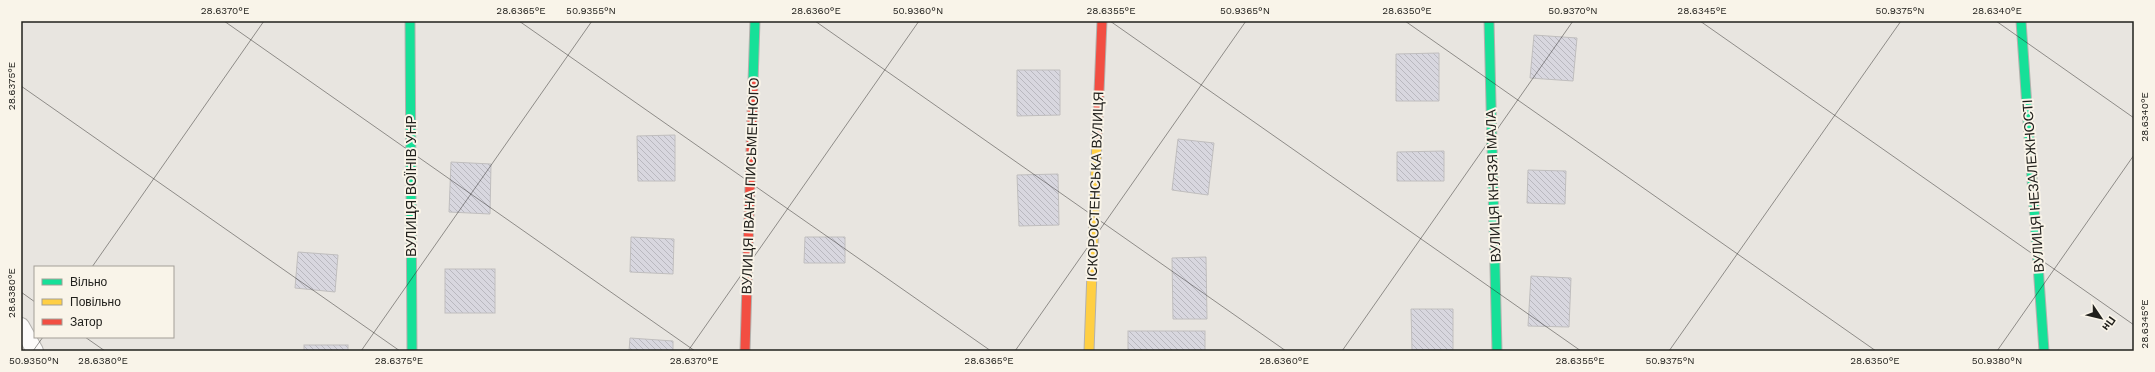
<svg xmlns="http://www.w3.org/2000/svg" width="2155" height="372" viewBox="0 0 2155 372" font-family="'Work Sans',sans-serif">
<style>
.building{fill:url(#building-back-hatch);stroke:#c0bebe}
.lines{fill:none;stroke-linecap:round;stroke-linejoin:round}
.lane-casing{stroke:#b3b1ad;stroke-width:18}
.fast-casing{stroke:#b3b1ad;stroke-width:11}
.slow-casing{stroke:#b3b1ad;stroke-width:11}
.jam-casing{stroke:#b3b1ad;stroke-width:11}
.lane{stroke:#fcfbfa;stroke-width:16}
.fast{stroke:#16e098;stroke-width:9}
.slow{stroke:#ffcf43;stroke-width:9}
.jam{stroke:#f24e42;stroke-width:9}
.ticks{fill:none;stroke:#21201c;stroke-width:1;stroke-opacity:0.45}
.labels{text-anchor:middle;stroke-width:4;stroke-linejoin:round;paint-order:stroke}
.street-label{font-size:14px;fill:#21201c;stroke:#f9f4e9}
.neatline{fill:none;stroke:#21201c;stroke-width:1.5}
.ticks-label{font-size:10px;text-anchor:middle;fill:#21201c}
</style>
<defs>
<pattern id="building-back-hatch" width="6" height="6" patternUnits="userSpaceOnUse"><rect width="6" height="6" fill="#d8d7df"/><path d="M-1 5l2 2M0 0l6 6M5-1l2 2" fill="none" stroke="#b9b8bf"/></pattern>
</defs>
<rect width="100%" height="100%" fill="#e8e5e0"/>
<g class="building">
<polygon points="1534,35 1577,38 1573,81 1530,78"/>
<polygon points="1439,53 1439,101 1396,101 1396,54"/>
<polygon points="1017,70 1060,70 1060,115 1017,116"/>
<polygon points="675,135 675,181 638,181 637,136"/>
<polygon points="1178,139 1214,143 1208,195 1172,190"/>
<polygon points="1444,151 1444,181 1397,181 1397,152"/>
<polygon points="451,162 491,164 490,214 449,212"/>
<polygon points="1528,170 1566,171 1565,204 1527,203"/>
<polygon points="1058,174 1059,225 1019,226 1017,175"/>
<polygon points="631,237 674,239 673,274 630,272"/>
<polygon points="805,237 845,237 845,263 804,263"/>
<polygon points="298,252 338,255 335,292 295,288"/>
<polygon points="1206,257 1207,319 1173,319 1172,258"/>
<rect x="445" y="269" width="50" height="44"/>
<polygon points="1531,276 1571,278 1569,327 1528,326"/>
<polygon points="1411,309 1453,309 1453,350 1412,350"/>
<rect x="1128" y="331" width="77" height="20"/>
<polygon points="630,338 673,341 673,351 629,351"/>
<rect x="304" y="345" width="44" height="6"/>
</g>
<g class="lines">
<defs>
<polyline id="lane" points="21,326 35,351"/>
<g id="fast">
<polyline points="410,21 412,351"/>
<polyline points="1489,21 1497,351"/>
<polyline points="2021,21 2044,351"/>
<polyline points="753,82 755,21"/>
</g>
<polyline id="slow" points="1089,351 1097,139"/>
<g id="jam">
<polyline points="1097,139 1102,21"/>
<polyline points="745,351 753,82"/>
</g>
</defs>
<use href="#lane" class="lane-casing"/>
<use href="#fast" class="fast-casing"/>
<use href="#slow" class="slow-casing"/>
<use href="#jam" class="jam-casing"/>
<use href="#lane" class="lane"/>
<use href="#fast" class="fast"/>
<use href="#slow" class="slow"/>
<use href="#jam" class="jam"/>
</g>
<path class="ticks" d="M224,21L695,351M519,21L991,351M815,21L1286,351M1110,21L1581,351M1405,21L1876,351M1700,21L2134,325M1996,21L2134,118M21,86L400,351M92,267L264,21M21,292L35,302M85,337L105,351M33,351L43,337M361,351L592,21M688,351L919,21M1015,351L1246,21M1342,351L1573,21M1669,351L1901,21M1997,351L2134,155"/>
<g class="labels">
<g class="street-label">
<text transform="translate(411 186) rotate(-90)" y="5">ВУЛИЦЯ ВОЇНІВ УНР</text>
<text transform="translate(750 186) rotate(-88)" y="5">ВУЛИЦЯ ІВАНА ПИСЬМЕННОГО</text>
<text transform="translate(1095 186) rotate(-88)" y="5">ІСКОРОСТЕНСЬКА ВУЛИЦЯ</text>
<text transform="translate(1493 186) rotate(-92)" y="5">ВУЛИЦЯ КНЯЗЯ МАЛА</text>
<text transform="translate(2033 186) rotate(-94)" y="5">ВУЛИЦЯ НЕЗАЛЕЖНОСТІ</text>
</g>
</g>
<rect width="2155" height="372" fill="none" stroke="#f9f4e9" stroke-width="44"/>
<rect x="34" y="266" width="140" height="72" fill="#f9f4e9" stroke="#a39f97"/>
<rect x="42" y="279" width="20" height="6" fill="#16e098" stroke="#a39f97"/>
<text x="70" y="286" font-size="12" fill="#21201c">Вільно</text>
<rect x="42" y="299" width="20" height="6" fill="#ffcf43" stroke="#a39f97"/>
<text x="70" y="306" font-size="12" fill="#21201c">Повільно</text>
<rect x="42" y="319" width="20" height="6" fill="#f24e42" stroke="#a39f97"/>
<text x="70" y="326" font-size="12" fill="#21201c">Затор</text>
<g transform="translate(2101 318) rotate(125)" stroke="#f9f4e9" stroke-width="3" paint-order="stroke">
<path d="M0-3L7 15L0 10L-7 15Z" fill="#21201c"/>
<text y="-6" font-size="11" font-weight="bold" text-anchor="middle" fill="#21201c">Пн</text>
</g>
<rect x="22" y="22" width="2111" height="328" class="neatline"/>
<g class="ticks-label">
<text x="225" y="14">28.6370°E</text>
<text x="521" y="14">28.6365°E</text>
<text x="591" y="14">50.9355°N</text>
<text x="816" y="14">28.6360°E</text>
<text x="918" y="14">50.9360°N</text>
<text x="1111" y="14">28.6355°E</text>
<text x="1245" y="14">50.9365°N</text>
<text x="1407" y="14">28.6350°E</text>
<text x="1573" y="14">50.9370°N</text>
<text x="1702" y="14">28.6345°E</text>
<text x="1900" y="14">50.9375°N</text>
<text x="1997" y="14">28.6340°E</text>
<text transform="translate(11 86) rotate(-90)" y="4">28.6375°E</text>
<text transform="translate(2144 117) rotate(-90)" y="4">28.6340°E</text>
<text transform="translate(11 293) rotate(-90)" y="4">28.6380°E</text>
<text transform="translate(2144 324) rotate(-90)" y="4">28.6345°E</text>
<text x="34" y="364">50.9350°N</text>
<text x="103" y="364">28.6380°E</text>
<text x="399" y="364">28.6375°E</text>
<text x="694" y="364">28.6370°E</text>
<text x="989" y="364">28.6365°E</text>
<text x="1284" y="364">28.6360°E</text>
<text x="1580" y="364">28.6355°E</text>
<text x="1670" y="364">50.9375°N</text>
<text x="1875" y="364">28.6350°E</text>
<text x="1997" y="364">50.9380°N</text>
</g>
</svg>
